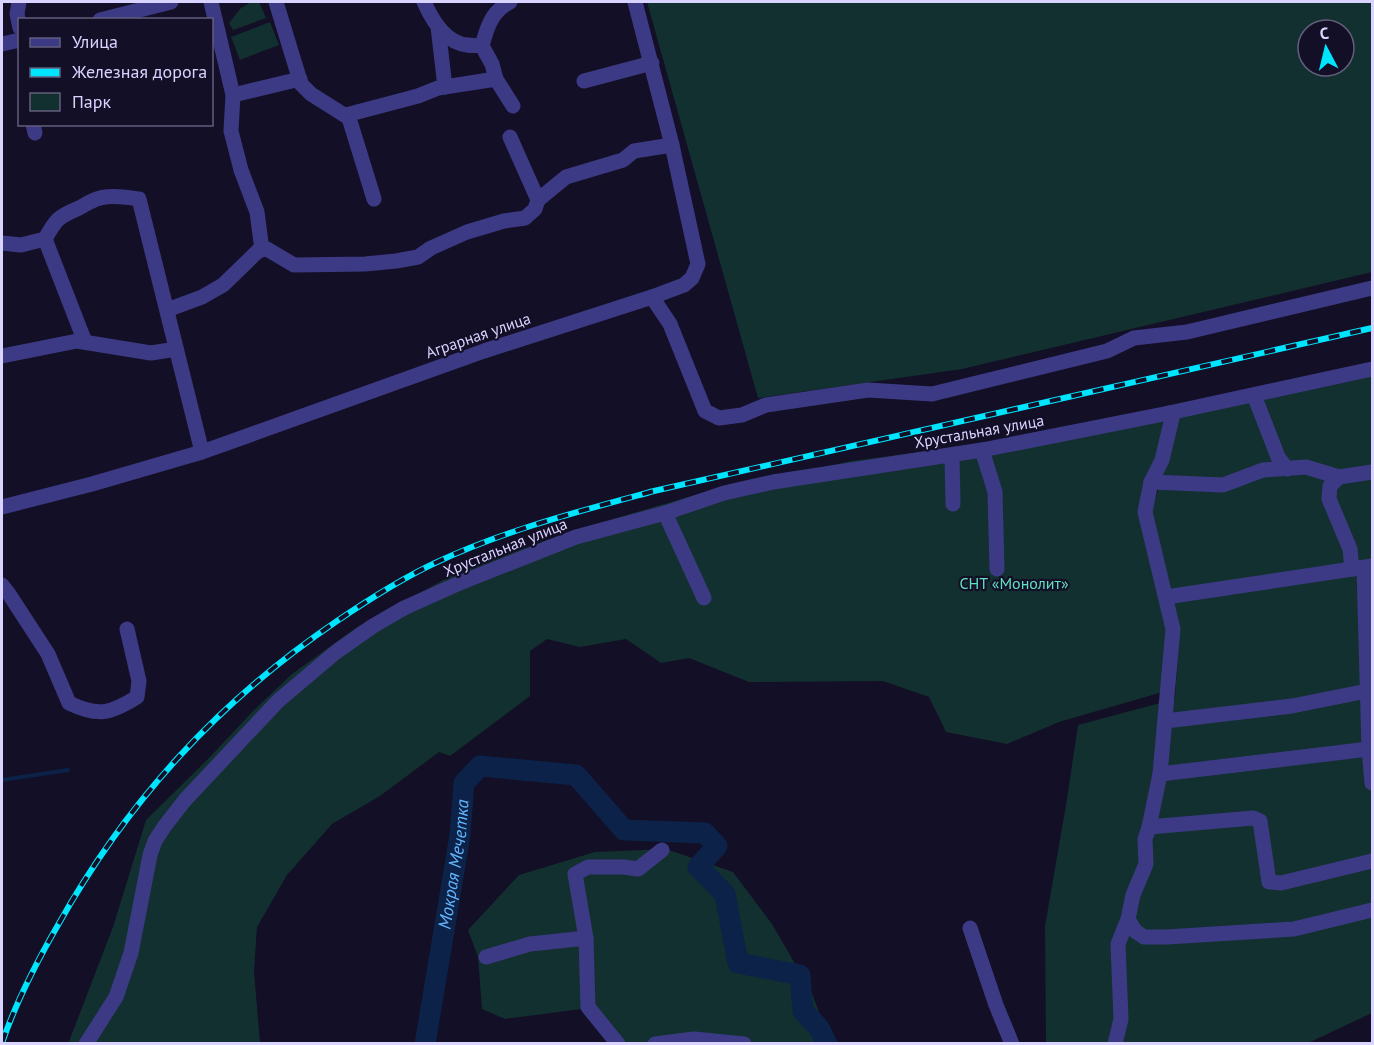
<svg xmlns="http://www.w3.org/2000/svg" width="1374" height="1045" viewBox="0 0 1374 1045" font-family="'PT Sans',sans-serif">
<style>
.green{fill:#12302f;fill-rule:evenodd}
.lines{fill:none;stroke-linecap:round;stroke-linejoin:round}
.stream{stroke:#0c2248;stroke-width:4}
.river{stroke:#0c2248;stroke-width:21}
.minor{stroke:#3d3a85;stroke-width:15}
.rail-casing{stroke:#00e5ff;stroke-width:6}
.rail{stroke:#130f26;stroke-width:4;stroke-dasharray:11;stroke-linecap:butt}
.labels{text-anchor:middle;stroke-width:4.5;stroke-linejoin:round;paint-order:stroke}
.street-label{font-size:16px;fill:#d9d4ff;stroke:#130f26}
.park-label{font-size:16px;fill:#5fe0c0;stroke:#130f26}
.water-label{font-size:18px;font-style:italic;fill:#62b6ff;stroke:#130f26}
</style>
<rect width="100%" height="100%" fill="#130f26"/>
<g class="green">
<polygon points="251,2 259,2 266,18 233,30 229,23 241,8"/>
<path d="M647,2H1372V272L962,369L758,398ZM1308,30H1344V66H1308Z"/>
<polygon points="270,22 279,45 240,60 231,37"/>
<polygon points="1372,374 1372,1013 1308,1043 1046,1044 1045,926 1066,805 1078,725 1175,699 1179,638 1152,511 1179,415"/>
<polygon points="1161,413 1170,421 1143,511 1170,628 1166,691 1059,722 1007,744 946,732 929,697 883,681 749,682 689,658 661,663 626,639 580,647 547,639 530,651 530,696 450,756 439,752 380,796 332,824 287,875 257,927 254,971 260,1043 68,1044 113,927 146,820 209,758 254,710 292,674 357,627 458,572 569,532 695,495 851,461 975,445"/>
<polygon points="666,849 733,872 772,924 812,993 830,1043 612,1043 581,1009 505,1019 482,1009 478,957 468,930 519,875 595,852"/>
</g>
<g class="lines">
<polyline class="stream" points="2,780 68,770"/>
<path class="river" id="s1" d="M425,1044L460,835L464,783L480,766L576,775L624,830L705,833L717,846L698,867L725,894L738,963L800,975L803,1011L819,1028L827,1044"/>
<g class="minor">
<polyline points="19,2 17,14 20,28"/>
<polyline points="211,2 233,95 231,131 241,170 257,212 262,250"/>
<polyline points="276,2 301,84 311,94 349,118 374,199"/>
<path d="M424,2C432,20 445,43 467,45C473,46 477,45 482,46L492,64L496,79L513,106"/>
<polyline points="100,20 171,2"/>
<polyline points="438,27 445,87"/>
<polyline points="2,44 20,40"/>
<path d="M482,46C487,27 492,11 510,2"/>
<polyline points="584,81 652,63"/>
<polyline points="233,95 300,79"/>
<polyline points="346,115 418,96 438,88 496,79"/>
<polyline points="33,124 35,133"/>
<polyline points="538,200 566,177 623,160 634,151 672,145"/>
<polyline points="45,239 85,342"/>
<path d="M2,243L21,245L45,239C56,219 58,217 79,208C83,206 87,203 92,201C106,194 124,197 139,199L202,452"/>
<polyline points="652,297 670,324 705,411 719,418 742,415 766,405 868,390 932,394 1107,351 1134,338 1187,332 1372,288"/>
<polyline points="167,310 202,297 223,285 259,250 267,249 294,265 365,264 396,261 418,257 431,248 467,232 504,221 525,218 535,209 538,200 510,137"/>
<polyline points="2,356 77,341 151,353 176,349"/>
<polyline points="1254,395 1278,457 1287,469"/>
<polyline points="1169,413 1172,418 1162,460 1151,482 1145,512 1173,629 1160,774 1149,827 1253,818 1260,821 1269,882 1281,883 1372,861"/>
<polyline points="982,450 995,492 997,569"/>
<polyline points="952,455 953,504"/>
<polyline points="1151,482 1223,485 1263,470 1306,467 1339,477"/>
<polyline points="2,507 92,484 202,452 484,351 652,297 684,285 692,278 698,264 672,145 635,2"/>
<polyline points="665,513 704,598"/>
<polyline points="1364,568 1369,749 1372,783"/>
<polyline points="1352,569 1350,549 1329,499 1330,486 1339,477 1372,472"/>
<path d="M2,585L9,594L48,654L69,703C98,717 110,714 137,697L139,681L127,629"/>
<polyline points="1166,597 1372,566"/>
<polyline points="1165,721 1292,706 1372,690"/>
<polyline points="1160,774 1369,749"/>
<polyline points="1128,919 1135,931 1144,937 1167,937 1294,929 1372,910"/>
<polyline points="970,928 996,1005 1012,1044"/>
<polyline points="586,938 575,874 588,867 623,867 638,869 662,850"/>
<polyline points="486,957 530,944 586,938 588,1007 618,1044"/>
<polyline points="86,1044 116,997 131,953 150,855 155,841 164,827 185,800 278,701 336,652 373,626 404,608 462,582 576,537 665,513 724,493 773,482 982,450 1169,413 1372,369"/>
<polyline points="655,1044 694,1039 744,1044"/>
<polyline points="1115,1044 1121,1019 1118,944 1128,919 1133,895 1146,864 1145,839 1149,827"/>
</g>
<defs>
<path id="rail" d="M2,1043C16,1002 36,963 58,925C128,800 219,701 337,621C368,600 401,579 435,563C505,530 580,511 654,491L1372,328"/>
</defs>
<use href="#rail" class="rail-casing"/>
<use href="#rail" class="rail"/>
</g>
<g class="labels">
<g class="street-label">
<text transform="translate(478 335) rotate(-19)" y="6">Аграрная улица</text>
<text transform="translate(979 431) rotate(-10)" y="6">Хрустальная улица</text>
<text transform="translate(505 547) rotate(-22)" y="6">Хрустальная улица</text>
</g>
<g class="park-label">
<text x="1014" y="589">СНТ «Монолит»</text>
</g>
<g class="water-label">
<text dy="6" stroke="none"><textPath href="#s1" startOffset="182">Мокрая Мечетка</textPath></text>
</g>
</g>
<rect width="1374" height="1045" fill="none" stroke="#d9d4ff" stroke-width="6"/>
<rect x="18" y="18" width="195" height="108" fill="#130f26" stroke="#625e7d" stroke-width="1.5"/>
<rect x="30" y="38" width="30" height="9" fill="#3d3a85" stroke="#625e7d" stroke-width="1.5"/>
<text x="72" y="48" font-size="18" fill="#d9d4ff">Улица</text>
<rect x="30" y="68" width="30" height="9" fill="#00e5ff" stroke="#625e7d" stroke-width="1.5"/>
<text x="72" y="78" font-size="18" fill="#d9d4ff">Железная дорога</text>
<rect x="30" y="93" width="30" height="18" fill="#12302f" stroke="#625e7d" stroke-width="1.5"/>
<text x="72" y="108" font-size="18" fill="#d9d4ff">Парк</text>
<g transform="translate(1326 48) rotate(353)"><circle r="28" fill="#130f26" stroke="#625e7d" stroke-width="1.5"/>
<path d="M0-4.5L10 22L0 15L-10 22Z" fill="#00e5ff"/>
<text y="-9" font-size="16" font-weight="bold" text-anchor="middle" fill="#d9d4ff">С</text>
</g>
</svg>
